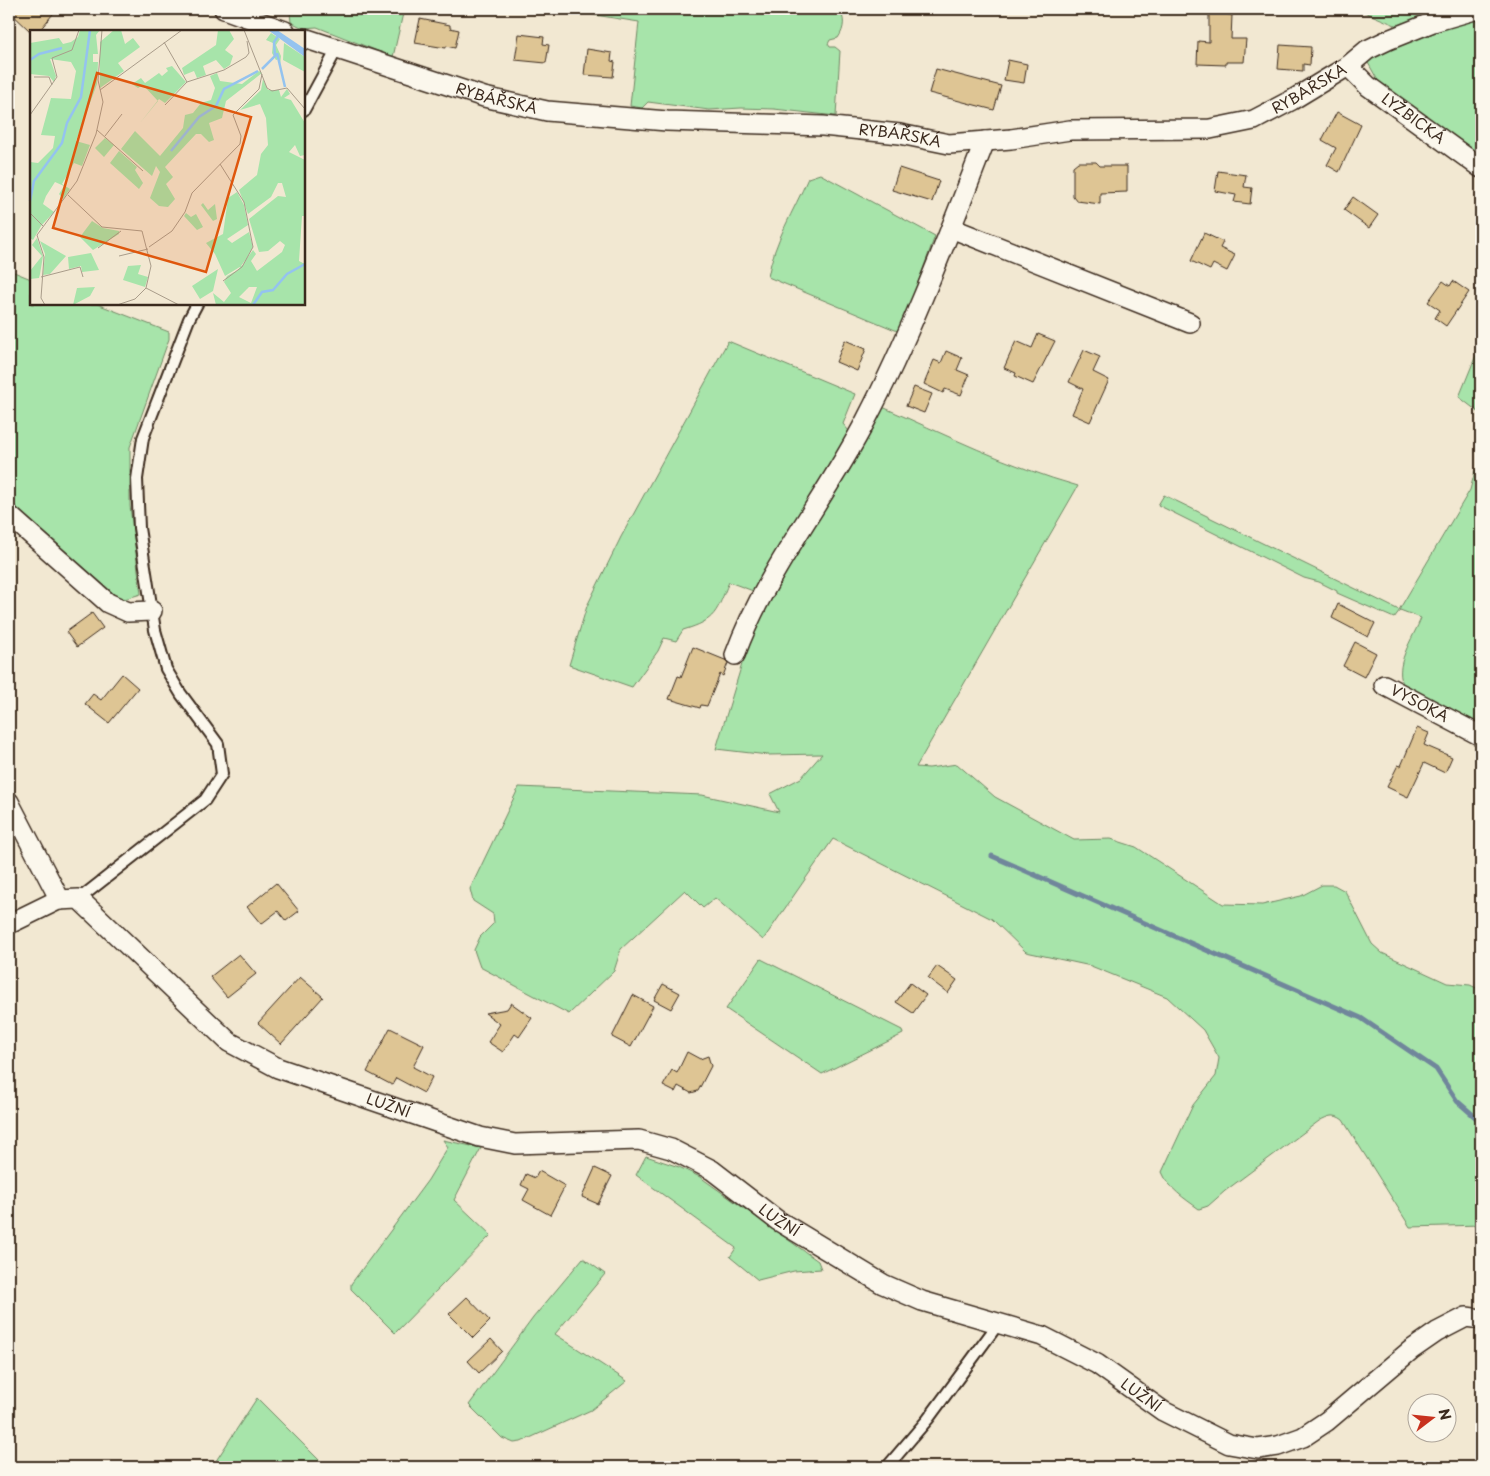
<svg xmlns="http://www.w3.org/2000/svg" width="1490" height="1476" viewBox="0 0 1490 1476" font-family="'Playpen Sans',sans-serif">
<style>
.green{fill:#a7e4aa;stroke:#718764}
.lines{fill:none;stroke-linecap:round;stroke-linejoin:round}
.stream{stroke:#70869b;stroke-width:5}
.building{fill:#dec594;stroke:#3b2a1e}
.lane-casing{stroke:#3b2a1e;stroke-width:14}
.street-casing{stroke:#3b2a1e;stroke-width:22}
.lane{stroke:#fbf7ec;stroke-width:10}
.street{stroke:#fbf7ec;stroke-width:19}
.labels{text-anchor:middle;stroke-width:4.5;stroke-linejoin:round;paint-order:stroke}
.street-label{font-size:15px;fill:#3b2a1e;stroke:#fbf7ec}
.inset-river{fill:none;stroke:#94c3ef;stroke-width:2.5}
.inset-road{fill:none;stroke:#a99c8a;stroke-width:1}
.view{fill:#df570d;fill-opacity:0.15;stroke:#df570d;stroke-width:2.5}
.inset-edge{fill:none;stroke:#3b2a1e;stroke-width:2.5}
</style>
<rect width="100%" height="100%" fill="#f2e8d2"/>
<filter id="ink" filterUnits="userSpaceOnUse"><feTurbulence type="fractalNoise" baseFrequency=".02" numOctaves="2"/><feDisplacementMap in="SourceGraphic" scale="10" xChannelSelector="R" yChannelSelector="G"/><feConvolveMatrix kernelMatrix="1 2 1 2 8 2 1 2 1" color-interpolation-filters="sRGB"/></filter>
<g filter="url(#ink)">
<g class="green">
<polygon points="293,9 404,9 393,57 317,27 303,28 291,22 290,12"/>
<path d="M557,9H839C845,18 845,28 838,38L830,40L828,44L830,47H835L840,51L836,116L774,109L741,108L709,110L648,102L642,108L630,106L639,22Z"/>
<polygon points="1357,9 1448,9 1400,27"/>
<polygon points="1481,19 1481,160 1381,86 1367,61 1422,33"/>
<path d="M820,174L935,236L900,332L768,277C774,241 794,211 808,178Z"/>
<polygon points="9,270 31,279 31,304 97,304 169,332 169,339 130,447 130,506 141,594 121,600 9,501"/>
<path d="M728,341L855,394L843,424L849,431L846,438L756,592L729,582C716,612 717,620 683,630L676,641L664,638L658,651L632,687L569,665L587,606L621,537Z"/>
<polygon points="1481,343 1481,414 1459,397"/>
<path d="M878,405C944,434 1010,467 1078,486L916,767L929,768L957,764L995,797L1074,840L1111,839L1136,847L1223,904L1262,905L1301,896L1322,885H1334L1345,891L1372,944L1382,953L1447,983L1470,985L1481,990V1225L1410,1227L1343,1120C1334,1113 1328,1116 1319,1121L1225,1191L1208,1206L1199,1209C1184,1198 1169,1189 1162,1172L1193,1105L1216,1076L1219,1058L1203,1030L1167,997L1091,966L1026,952L992,919L833,839L763,940L715,898L703,908L685,890L621,949L614,971L569,1014L480,967L474,950L480,937L494,923L493,914L473,901L470,889L519,787L702,795L779,812L770,794L801,778L822,754L768,755L716,749L753,628Z"/>
<path d="M1481,466V731L1405,687C1391,668 1414,637 1421,618L1400,610L1394,618L1337,593V591L1319,582L1304,578L1158,505L1164,495L1399,610L1470,490L1475,471Z"/>
<polygon points="761,959 902,1030 903,1034 822,1074 726,1009"/>
<polygon points="443,1140 481,1148 454,1200 491,1235 395,1333 351,1289 351,1284 428,1180 448,1147"/>
<polygon points="646,1156 679,1167 700,1177 818,1261 821,1269 794,1271 758,1280 730,1257 736,1248 636,1175"/>
<polygon points="583,1258 605,1274 555,1334 627,1381 591,1410 521,1442 514,1443 502,1438 469,1405 533,1318"/>
<polygon points="257,1398 326,1467 212,1467"/>
</g>
<g class="lines">
<polyline class="stream" points="992,856 1361,1018 1436,1069 1457,1101 1481,1122"/>
</g>
<g class="building">
<polygon points="9,9 57,9 39,31 30,31 9,11"/>
<polygon points="1209,13 1232,15 1231,39 1246,39 1244,62 1226,62 1226,65 1197,64 1198,41 1209,42"/>
<polygon points="420,19 450,25 450,28 459,30 455,48 446,46 446,48 415,43"/>
<polygon points="519,34 544,37 543,44 549,45 546,63 515,60"/>
<polygon points="1280,45 1311,47 1310,65 1303,64 1303,71 1278,69"/>
<polygon points="587,49 612,53 611,61 615,62 613,77 584,75"/>
<polygon points="1008,60 1027,64 1024,83 1004,80"/>
<polygon points="936,69 1001,86 994,110 929,93"/>
<polygon points="1337,112 1361,125 1339,172 1327,165 1336,148 1322,140"/>
<polygon points="1078,162 1096,162 1100,166 1127,166 1127,192 1100,193 1100,204 1077,201 1073,196 1073,166"/>
<polygon points="899,168 939,181 932,202 892,190"/>
<polygon points="1218,171 1246,175 1244,187 1252,188 1250,204 1234,202 1236,195 1215,191"/>
<polygon points="1353,197 1378,215 1369,228 1344,210"/>
<polygon points="1204,233 1223,242 1220,248 1235,255 1227,271 1213,264 1210,270 1191,261"/>
<polygon points="1443,281 1450,286 1453,281 1469,292 1446,326 1435,318 1440,310 1428,302"/>
<polygon points="1038,334 1055,341 1033,384 1015,376 1016,373 1004,368 1016,341 1032,348"/>
<polygon points="845,340 866,349 857,371 836,362"/>
<polygon points="1084,350 1100,357 1093,372 1109,380 1090,422 1072,414 1083,389 1069,382"/>
<polygon points="946,351 962,358 957,370 969,375 961,395 945,389 943,393 924,384 934,360 941,363"/>
<polygon points="914,387 932,394 924,413 906,406"/>
<polygon points="1338,604 1375,623 1368,637 1332,618"/>
<polygon points="92,613 103,628 77,647 66,632"/>
<polygon points="1355,642 1376,653 1364,677 1343,666"/>
<polygon points="693,647 725,660 728,663 723,676 720,674 707,706 701,705 700,708 669,699 678,676 681,677"/>
<polygon points="122,674 138,688 109,723 85,704 93,694 101,700"/>
<polygon points="1417,728 1429,733 1424,745 1452,757 1445,773 1424,763 1408,797 1387,787 1398,765 1401,766"/>
<polygon points="276,883 299,911 286,921 278,911 261,924 247,907"/>
<polygon points="239,954 256,974 227,997 210,977"/>
<polygon points="937,966 957,980 948,993 928,978"/>
<polygon points="300,977 323,997 281,1044 258,1023"/>
<polygon points="910,983 926,995 913,1013 896,1002"/>
<polygon points="663,984 680,993 671,1009 654,1000"/>
<polygon points="633,995 653,1006 631,1047 612,1037"/>
<polygon points="511,1003 532,1018 519,1037 515,1034 503,1052 488,1042 500,1024 485,1013 507,1009"/>
<polygon points="390,1028 424,1045 413,1067 432,1077 424,1093 396,1078 392,1085 367,1072"/>
<polygon points="687,1052 700,1059 708,1056 711,1066 698,1091 691,1093 678,1086 675,1092 663,1086 672,1070 677,1073"/>
<polygon points="595,1168 612,1176 598,1204 582,1197"/>
<polygon points="539,1171 565,1186 550,1215 523,1200 529,1189 521,1185 526,1174 535,1178"/>
<polygon points="467,1297 490,1321 473,1338 449,1314"/>
<polygon points="491,1339 502,1351 479,1373 468,1361"/>
</g>
<g class="lines">
<defs>
<g id="lane">
<polyline points="304,110 337,49"/>
<polyline points="79,899 205,800 222,774 218,744 181,694 166,669 155,630 139,528 137,479 143,438 189,319 197,304"/>
<polyline points="887,1467 928,1419 998,1324"/>
</g>
<g id="street">
<polyline points="224,9 285,31"/>
<path id="s1" d="M304,38L484,97L547,111L667,121L823,126L900,134L949,144L1011,139L1070,130L1210,129L1254,120L1292,100L1348,66L1367,50L1388,40L1433,22L1478,9"/>
<path id="s2" d="M1348,66L1368,86L1481,168"/>
<polyline points="951,228 1190,323"/>
<polyline points="9,515 108,603 128,612 152,611"/>
<path d="M735,655C766,570 825,500 866,420C912,332 949,233 985,141"/>
<path id="s3" d="M1384,685L1481,736"/>
<polyline points="9,802 60,900"/>
<path id="s4" d="M9,924L58,900L79,899L229,1042L278,1068L480,1137L515,1144L639,1140L671,1149L712,1170L777,1220L883,1284L922,1301L1042,1336L1097,1364L1163,1411L1229,1444L1258,1449L1278,1446L1303,1437L1327,1421L1411,1350L1437,1332L1466,1317L1481,1319"/>
</g>
</defs>
<use href="#lane" class="lane-casing"/>
<use href="#street" class="street-casing"/>
<use href="#lane" class="lane"/>
<use href="#street" class="street"/>
</g>
</g>
<g class="labels">
<g class="street-label">
<text dy="5" stroke="none"><textPath href="#s1" startOffset="1028">RYBÁŘSKÁ</textPath></text>
<text dy="5" stroke="none"><textPath href="#s1" startOffset="202">RYBÁŘSKÁ</textPath></text>
<text dy="5" stroke="none"><textPath href="#s2" startOffset="84">LYŽBICKÁ</textPath></text>
<text dy="5" stroke="none"><textPath href="#s1" startOffset="608">RYBÁŘSKÁ</textPath></text>
<text dy="5" stroke="none"><textPath href="#s3" startOffset="40">VYSOKÁ</textPath></text>
<text dy="5" stroke="none"><textPath href="#s4" startOffset="455">LUŽNÍ</textPath></text>
<text dy="5" stroke="none"><textPath href="#s4" startOffset="875">LUŽNÍ</textPath></text>
<text dy="5" stroke="none"><textPath href="#s4" startOffset="1280">LUŽNÍ</textPath></text>
</g>
</g>
<g transform="translate(30 30)">
<rect width="275" height="275" fill="#f2e8d2"/>
<path d="M50,0H70L66,5L68,24H63V32H68L67,54L46,111L60,115L52,136L44,133L32,154L40,159L33,169L29,164L34,156L25,152L16,166L13,174L24,182L11,196L3,210L0,208V132L8,133L23,118L25,106L11,105L21,68L41,69L46,41L41,32L20,29L26,46L24,52L19,46L0,44V13L29,8L33,14L41,12L48,7ZM84,0H91L95,14L103,8L110,17L88,33L94,41L70,58V12ZM188,0H199L204,9L195,20L203,26L200,35L194,39L186,30L173,36L176,45L167,48L164,41L154,45L152,38L186,15ZM241,3L250,9L246,15L251,26L250,35L249,29L246,30L242,23L243,13L236,10ZM254,13L275,27V42L253,30ZM142,36L156,52L135,73L129,69L110,93L128,71L113,55L108,58L102,54L111,48L115,53L129,43L132,46L138,41L136,38ZM229,41L232,43L196,71L192,88L179,93L184,110L179,112L171,104H166L135,137L143,147L136,154L145,169L138,177L129,176L120,168L130,142L126,136L122,146L91,119L105,101L130,126L153,98L155,85L163,83L171,73L181,70L185,58L180,46L187,43L190,51L212,54ZM233,49L238,60H249L251,67L257,59L260,64L254,68L261,70L275,93V125L270,126L265,115L259,122L275,130V186H272L269,231L275,234V275H186L183,263L194,272L201,263L194,252L197,246L208,240L223,220L226,224L221,231L227,241L252,222L255,215L250,211L238,221L229,222L219,189L248,166L256,167L252,153H248L241,167L218,184L209,160L227,145L231,124L238,115L236,88L230,74L210,80L231,60ZM219,257H227L221,273L209,267ZM75,108L84,115L74,127L65,118ZM89,121L107,137L105,140L113,153L109,159L80,133ZM207,162L214,175L218,195L197,209L202,213L219,202L223,217L213,235L195,246L185,224L176,213L193,204L198,168ZM173,173L178,180L185,174L187,189L183,191L171,175ZM156,183L161,187L166,184L173,197L167,200L154,186ZM62,191L73,198L89,201V204L63,220L50,207ZM7,208L13,226L10,244L9,248L0,249V241L12,226L2,215ZM10,211L36,226L20,244L13,245L15,224ZM61,223L69,240L52,242L51,236L39,239L38,227ZM111,235L108,244L118,247L115,257L93,250L98,236ZM188,239L183,261L170,269L162,256ZM65,257L60,266L43,275L47,258Z" fill="#a7e4aa" fill-rule="evenodd"/>
<path d="M238,0H247L275,19V27Z" fill="#94c3ef"/>
<path class="inset-river" d="M247,23L255,57M0,30L9,24L32,18M232,39L245,26L244,12L248,6M141,121L169,87L186,76L194,59L228,41M0,171L4,151L32,113L37,93L51,67L60,0M223,275L232,262L243,260L257,244L275,234"/>
<path class="inset-road" d="M214,0L237,58L242,61L257,58L275,79M134,12L157,52M4,47H19L22,55M70,60L152,0M135,75L157,52L194,40L216,27L219,23L217,11M0,85L27,47L22,28L42,20L49,0M67,100L113,141M75,106L92,84M190,134L214,172L223,217L212,237L193,251M38,165L72,197L112,201L121,236L116,258L105,269L87,275M0,183L13,196M119,217L142,201L155,182L162,163L210,114L211,106L203,85L229,59L232,44M68,218L91,201M89,226L118,219M11,247L50,237L53,247M116,258L149,275M15,275L11,268L14,227L7,205L47,151L66,104L73,72L68,50L72,0"/>
<path class="view" d="M67,43L221,87L176,242L23,198Z"/>
<rect width="275" height="275" class="inset-edge"/>
</g>
<rect width="1490" height="1476" fill="none" stroke="#fbf7ec" stroke-width="30"/>
<rect x="15" y="15" width="1460" height="1446" fill="none" stroke="#3b2a1e" stroke-width="2" filter="url(#ink)"/>
<g transform="translate(1432 1418) rotate(74)"><circle r="24" fill="#fbf7ec" stroke="#aea59a"/>
<path d="M0-4L9 19L0 12L-9 19Z" fill="#c8321e"/>
<text y="-8" font-size="14" font-weight="bold" text-anchor="middle" fill="#3b2a1e">N</text>
</g>
</svg>
